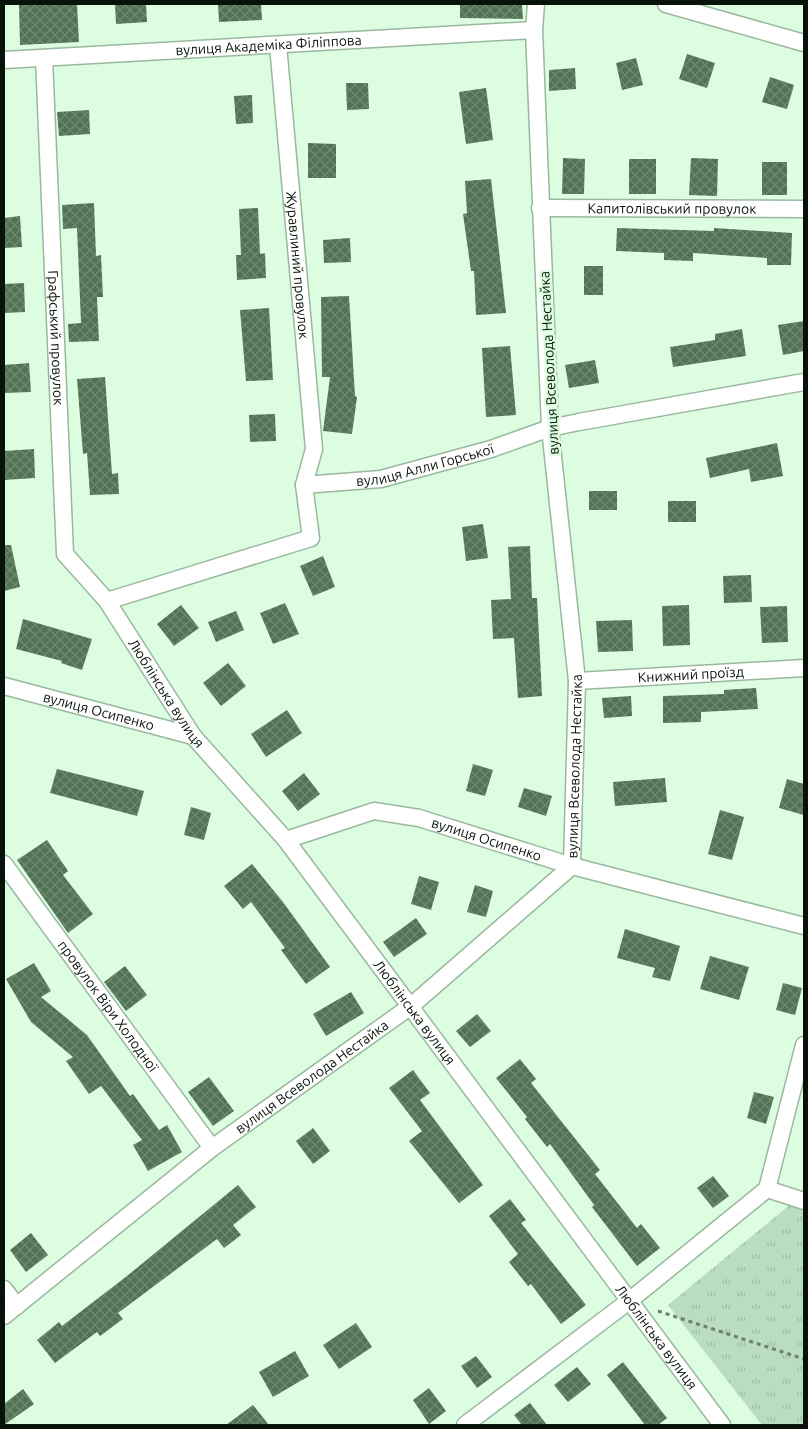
<svg xmlns="http://www.w3.org/2000/svg" width="808" height="1429" viewBox="0 0 808 1429" font-family="Ubuntu,sans-serif">
<style>
.park{fill:url(#park-tufts)}
.building{fill:url(#building-cross-hatch)}
.lines{fill:none;stroke-linecap:round;stroke-linejoin:round}
.street-casing{stroke:#9ab89e;stroke-width:19}
.path{stroke:#6d8270;stroke-width:3;stroke-dasharray:4 4;stroke-linecap:butt}
.street{stroke:#fff;stroke-width:16}
.labels{text-anchor:middle;stroke-width:5;stroke-linejoin:round;paint-order:stroke}
.street-label{font-size:14px;fill:#081209;stroke:#ddfde1}
</style>
<defs>
<pattern id="park-tufts" width="24" height="20" patternUnits="userSpaceOnUse" patternTransform="scale(1.25)"><rect width="24" height="20" fill="#bbddbf"/><path d="M3 7l-1-3M5 7V3M7 7l1-3M15 17l-1-3M17 17v-4M19 17l1-3" fill="none" stroke="#9fbda3"/></pattern>
<pattern id="building-cross-hatch" width="8" height="8" patternUnits="userSpaceOnUse" patternTransform="scale(1.25)"><rect width="8" height="8" fill="#507356"/><path d="M0 0l8 8M0 8l8-8" fill="none" stroke="#6e8872"/></pattern>
</defs>
<rect width="100%" height="100%" fill="#ddfde1"/>
<polygon class="park" points="792,1203 804,1207 804,1425 762,1425 668,1305"/>
<g class="building">
<polygon points="19,4 77,4 79,42 20,45"/>
<polygon points="115,4 146,4 147,22 116,24"/>
<polygon points="218,4 261,4 262,20 219,22"/>
<polygon points="460,4 522,4 523,19 460,18"/>
<polygon points="687,54 715,63 707,88 679,79"/>
<polygon points="636,58 643,85 622,90 616,63"/>
<polygon points="575,68 576,89 549,91 549,70"/>
<polygon points="770,77 794,85 787,109 762,102"/>
<polygon points="346,83 368,83 369,109 347,110"/>
<polygon points="486,88 493,140 466,144 459,92"/>
<polygon points="252,95 253,123 236,124 234,96"/>
<polygon points="89,110 90,134 59,136 57,112"/>
<polygon points="308,143 336,144 336,178 308,178"/>
<polygon points="563,158 585,159 584,194 562,194"/>
<polygon points="691,158 718,159 717,196 689,195"/>
<rect x="629" y="159" width="27" height="35"/>
<rect x="762" y="162" width="25" height="33"/>
<polygon points="491,179 506,313 476,315 474,271 471,271 463,214 467,213 465,181"/>
<polygon points="94,203 96,256 101,255 103,297 97,297 99,341 69,342 68,324 81,323 77,228 63,229 62,205"/>
<polygon points="258,208 260,254 265,253 266,278 237,280 236,255 241,255 239,209"/>
<polygon points="20,216 22,247 4,248 4,218"/>
<polygon points="617,228 714,231 714,228 792,233 791,265 767,265 767,258 693,253 693,261 664,260 664,253 616,251"/>
<polygon points="350,238 351,262 324,263 323,240"/>
<rect x="584" y="266" width="19" height="29"/>
<polygon points="24,283 25,312 4,313 4,284"/>
<polygon points="349,296 355,396 357,397 352,434 323,431 330,377 322,377 321,297"/>
<polygon points="269,308 273,380 246,381 240,310"/>
<polygon points="804,321 804,351 783,355 778,325"/>
<polygon points="742,329 746,356 673,367 670,347 715,340 715,334"/>
<polygon points="510,346 516,415 486,417 482,348"/>
<polygon points="595,360 599,383 569,388 565,365"/>
<polygon points="29,363 31,392 4,393 4,365"/>
<polygon points="105,377 112,474 118,473 119,494 90,495 87,453 83,454 77,379"/>
<polygon points="275,414 276,441 250,442 249,415"/>
<polygon points="777,443 783,476 751,482 749,469 710,478 706,458"/>
<polygon points="34,449 35,478 4,480 4,451"/>
<rect x="589" y="491" width="28" height="19"/>
<rect x="668" y="501" width="28" height="21"/>
<polygon points="483,524 488,558 466,561 462,527"/>
<polygon points="4,545 11,545 20,587 4,591"/>
<polygon points="530,546 532,598 537,598 542,696 518,698 514,638 493,639 491,600 511,599 508,547"/>
<polygon points="323,556 335,587 313,596 300,566"/>
<polygon points="751,575 752,602 724,603 723,576"/>
<polygon points="285,603 299,634 273,644 260,613"/>
<polygon points="181,605 199,628 174,646 157,624"/>
<polygon points="689,605 690,645 663,646 662,606"/>
<polygon points="787,606 788,642 762,643 760,607"/>
<polygon points="236,611 244,630 216,642 208,622"/>
<polygon points="23,619 92,639 82,670 61,663 62,661 16,649"/>
<polygon points="632,620 633,651 598,652 596,621"/>
<polygon points="228,663 246,686 221,706 203,683"/>
<polygon points="756,688 758,709 701,712 701,722 663,723 663,696 724,694 724,690"/>
<polygon points="631,696 632,716 604,718 602,698"/>
<polygon points="287,710 302,733 266,757 251,734"/>
<polygon points="473,764 493,770 485,796 466,791"/>
<polygon points="57,769 144,791 137,816 50,793"/>
<polygon points="304,773 320,794 298,811 282,791"/>
<polygon points="665,778 667,802 615,806 613,782"/>
<polygon points="787,779 804,784 804,815 779,808"/>
<polygon points="524,788 552,796 546,816 518,807"/>
<polygon points="191,807 211,813 204,840 184,835"/>
<polygon points="720,810 744,817 732,860 708,854"/>
<polygon points="47,840 68,871 63,875 93,914 68,933 17,860"/>
<polygon points="252,864 283,902 330,967 306,984 281,950 285,948 251,902 243,909 224,886"/>
<polygon points="419,876 439,882 431,910 411,904"/>
<polygon points="475,885 493,891 486,917 467,912"/>
<polygon points="416,918 427,934 394,957 383,942"/>
<polygon points="625,929 680,946 670,981 652,977 655,968 617,958"/>
<polygon points="710,956 749,967 739,1000 700,989"/>
<polygon points="34,963 51,991 41,997 87,1035 130,1096 133,1094 159,1130 167,1125 182,1152 148,1171 133,1145 142,1140 101,1086 89,1094 66,1061 73,1057 31,1022 6,979"/>
<polygon points="125,966 147,995 126,1011 104,982"/>
<polygon points="783,983 802,988 795,1015 776,1010"/>
<polygon points="351,992 364,1013 326,1036 313,1014"/>
<polygon points="477,1014 491,1031 470,1047 456,1031"/>
<polygon points="520,1059 536,1079 531,1083 600,1170 595,1174 637,1228 641,1224 660,1248 637,1266 592,1207 594,1205 550,1144 547,1147 525,1119 527,1117 496,1078"/>
<polygon points="413,1070 430,1093 420,1100 483,1185 459,1203 409,1141 422,1131 389,1088"/>
<polygon points="209,1077 234,1111 213,1126 188,1092"/>
<polygon points="754,1092 774,1097 766,1124 747,1118"/>
<polygon points="313,1128 330,1151 313,1164 296,1141"/>
<polygon points="713,1176 729,1196 713,1208 697,1188"/>
<polygon points="238,1185 256,1207 233,1225 241,1235 224,1248 217,1239 118,1313 123,1319 100,1336 97,1332 55,1363 37,1340 59,1322 62,1326 127,1276"/>
<polygon points="510,1199 526,1220 521,1223 586,1305 561,1324 531,1284 528,1286 509,1262 518,1254 489,1216"/>
<polygon points="31,1233 48,1255 26,1272 10,1250"/>
<polygon points="356,1323 372,1347 339,1369 323,1345"/>
<polygon points="295,1351 309,1376 273,1397 259,1372"/>
<polygon points="476,1356 492,1377 477,1388 461,1366"/>
<polygon points="623,1362 667,1418 658,1425 645,1425 607,1375"/>
<polygon points="577,1367 591,1384 568,1402 554,1385"/>
<polygon points="429,1388 446,1411 429,1424 413,1400"/>
<polygon points="23,1389 34,1404 4,1425 4,1404"/>
<polygon points="530,1403 547,1425 522,1425 514,1415"/>
<polygon points="253,1405 269,1425 226,1425"/>
</g>
<g class="lines">
<defs>
<g id="street">
<polyline points="666,4 804,43"/>
<path id="s1" d="M278,45L314,449L304,485"/>
<path id="s2" d="M44,58L65,554L107,601L193,736L286,840L722,1425"/>
<path id="s3" d="M4,60L534,30"/>
<path id="s4" d="M540,208L804,209"/>
<path id="s5" d="M107,601L311,538L304,485L381,479L491,449L550,428L579,422L804,382"/>
<path id="s6" d="M577,681L804,668"/>
<path id="s7" d="M4,686L193,736"/>
<path id="s8" d="M286,840L374,811L419,818L572,866L804,926"/>
<path id="s9" d="M4,864L212,1148"/>
<polyline points="767,1189 804,1201"/>
<polyline points="4,1289 17,1306"/>
<path id="s10" d="M4,1316L212,1148L411,1006L572,866L577,681L550,428L534,30L536,4"/>
<polyline points="465,1425 629,1301 767,1189 804,1045"/>
</g>
</defs>
<use href="#street" class="street-casing"/>
<polyline class="path" points="658,1311 804,1359"/>
<use href="#street" class="street"/>
</g>
<g class="labels">
<g class="street-label">
<text dy="5" stroke="none"><textPath href="#s3" startOffset="265">вулиця Академіка Філіппова</textPath></text>
<text dy="5" stroke="none"><textPath href="#s4" startOffset="132">Капитолівський провулок</textPath></text>
<text dy="5" stroke="none"><textPath href="#s1" startOffset="221">Журавлиний провулок</textPath></text>
<text dy="5" stroke="none"><textPath href="#s2" startOffset="280">Графський провулок</textPath></text>
<text transform="translate(549 363) rotate(-93)" y="5">вулиця Всеволода Нестайка</text>
<text dy="5" stroke="none"><textPath href="#s5" startOffset="390">вулиця Алли Горської</textPath></text>
<text dy="5" stroke="none"><textPath href="#s6" startOffset="114">Книжний проїзд</textPath></text>
<text dy="5" stroke="none"><textPath href="#s2" startOffset="669">Люблінська вулиця</textPath></text>
<text dy="5" stroke="none"><textPath href="#s7" startOffset="98">вулиця Осипенко</textPath></text>
<text dy="5" stroke="none"><textPath href="#s10" startOffset="825">вулиця Всеволода Нестайка</textPath></text>
<text dy="5" stroke="none"><textPath href="#s8" startOffset="209">вулиця Осипенко</textPath></text>
<text dy="5" stroke="none"><textPath href="#s9" startOffset="176">провулок Віри Холодної</textPath></text>
<text dy="5" stroke="none"><textPath href="#s2" startOffset="1074">Люблінська вулиця</textPath></text>
<text dy="5" stroke="none"><textPath href="#s10" startOffset="390">вулиця Всеволода Нестайка</textPath></text>
<text dy="5" stroke="none"><textPath href="#s2" startOffset="1479">Люблінська вулиця</textPath></text>
</g>
</g>
<rect width="808" height="1429" fill="none" stroke="#081209" stroke-width="10"/>
</svg>
